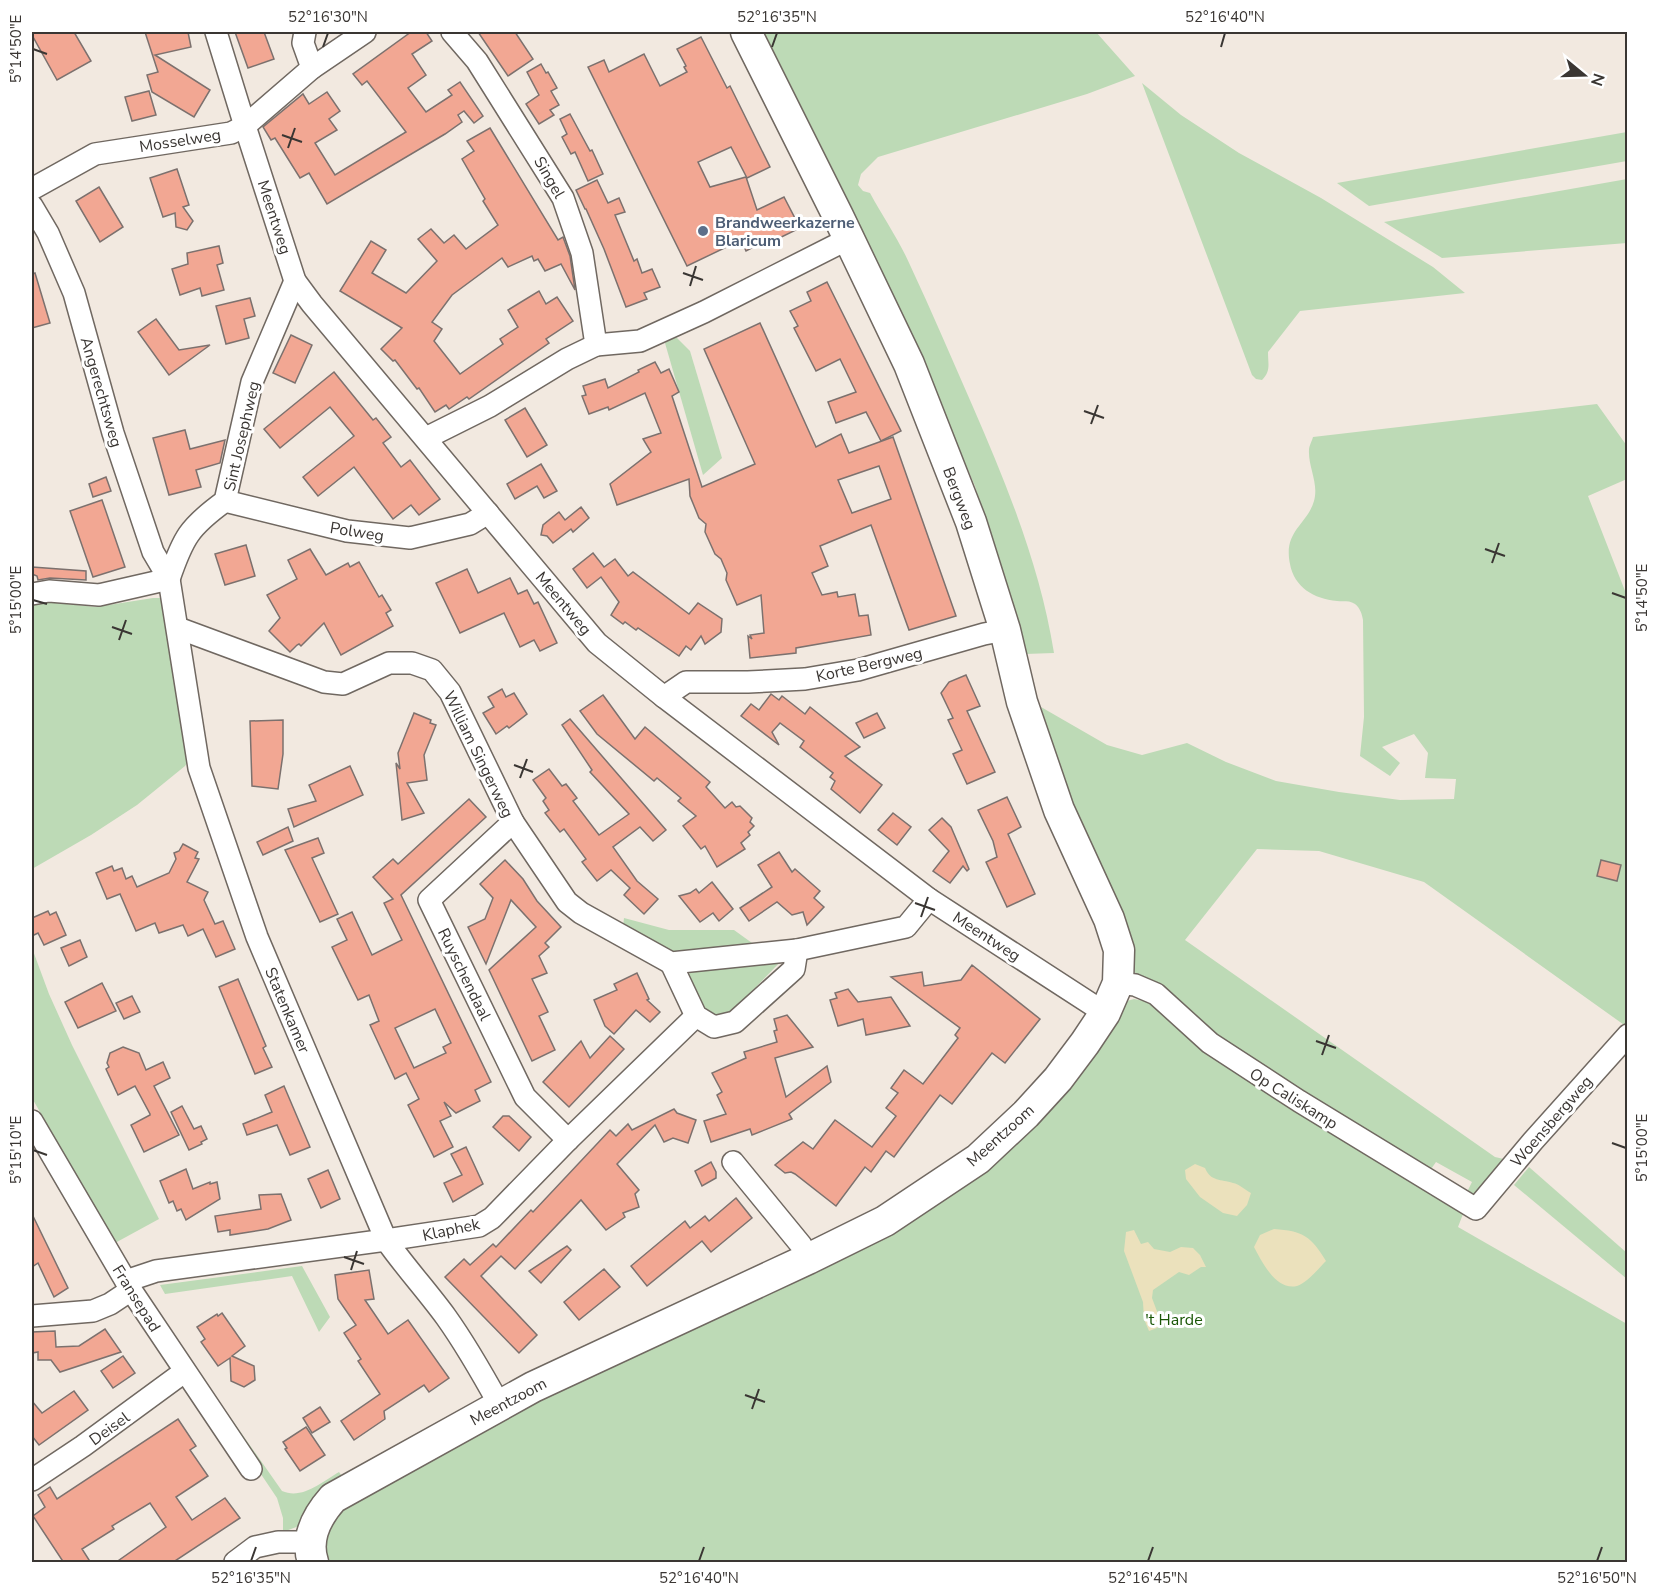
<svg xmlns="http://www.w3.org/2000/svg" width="1659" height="1594" viewBox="0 0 1659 1594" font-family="'Nunito Sans',sans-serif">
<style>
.green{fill:#bddab6}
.sand{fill:#ebe1bc}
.building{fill:#f2a793;stroke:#7c716e;stroke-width:1.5;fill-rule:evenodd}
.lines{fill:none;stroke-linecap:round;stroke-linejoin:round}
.street-casing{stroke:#706861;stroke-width:24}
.secondary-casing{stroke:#706861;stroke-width:33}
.street{stroke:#fff;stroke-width:21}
.secondary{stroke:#fff;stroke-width:30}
.ticks{fill:none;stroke:#3a3633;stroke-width:2}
.service-dot{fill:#5c6f8a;stroke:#fff;stroke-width:2}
.labels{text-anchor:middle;stroke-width:6;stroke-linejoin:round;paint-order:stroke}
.street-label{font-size:16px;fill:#3a3633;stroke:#fff}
.service-label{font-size:16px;font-weight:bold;fill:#4e5e75;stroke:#fff;text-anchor:start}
.park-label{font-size:16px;fill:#195605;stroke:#fff}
.neatline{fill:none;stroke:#3a3633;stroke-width:2}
.ticks-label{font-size:15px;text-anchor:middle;fill:#3a3633}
</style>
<rect width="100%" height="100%" fill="#f2e9e0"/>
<g class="green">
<path d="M757,32H1096L1135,76L1087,94L878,157L861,174L858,185L863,191L870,193C883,217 899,240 910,265C932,312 952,359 973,407C1008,488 1040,566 1054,653L1025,654L975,486L954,439Z"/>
<path d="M1142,83L1181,115L1239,153L1321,198L1433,267L1465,293L1300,311L1268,352C1268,364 1271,371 1262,380L1256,379L1252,375Z"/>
<polygon points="1627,132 1627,161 1369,206 1337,183"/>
<polygon points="1627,179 1627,243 1442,258 1384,222"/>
<polygon points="675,336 690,351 722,458 703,475 665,343"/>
<path d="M1597,404L1627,446V479L1588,496L1627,596V1027L1424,882L1319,851L1257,849L1185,940L1495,1157L1508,1160L1474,1196L1466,1194L1472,1182L1436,1162L1429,1172L1219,1038L1164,987L1141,977L1132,970L1059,765L1041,707L1107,745L1142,755L1187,743L1226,762L1276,781L1339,792L1400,800L1454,799L1456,779L1425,778L1428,753L1414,734L1382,747L1400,763L1390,776L1360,756L1364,717L1363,620C1362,614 1360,608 1355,604C1349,600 1343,602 1337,601C1314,599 1294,587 1290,564C1283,531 1307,525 1314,501C1319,483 1308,467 1309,450C1309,446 1312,441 1313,437Z"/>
<polygon points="153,598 160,598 165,602 189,760 185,766 137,805 91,835 32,869 32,605 46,602 96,607"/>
<polygon points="624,918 669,930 734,930 759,948 667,958 622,936"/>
<polygon points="32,948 49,994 72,1045 159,1219 115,1243 32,1098"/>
<polygon points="784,958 727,1017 716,1025 683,986 689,974 697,964"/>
<path d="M1134,999L1154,1003L1463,1214L1458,1227L1627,1324V1562H329C321,1541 326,1532 334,1513L489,1418L904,1215L1120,1003Z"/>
<polygon points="1529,1167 1627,1253 1627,1279 1514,1185"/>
<polygon points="302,1266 330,1317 319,1332 292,1276 165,1294 160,1285"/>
<path d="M207,1384L282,1491C302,1500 322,1482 339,1472L344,1479L299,1526L283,1532V1518L277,1498L204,1389Z"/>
</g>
<g class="sand">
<path d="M1195,1164L1205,1168C1211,1182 1221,1179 1233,1183C1239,1184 1245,1190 1251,1193L1247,1205L1237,1216L1223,1213L1200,1197L1186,1179L1185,1170Z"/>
<path d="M1274,1229C1303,1231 1311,1236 1326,1261C1319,1268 1307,1283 1297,1286C1276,1291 1262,1262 1254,1247L1260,1235Z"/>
<polygon points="1134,1230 1141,1244 1148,1242 1154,1249 1170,1252 1181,1247 1193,1248 1200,1255 1206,1267 1201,1267 1189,1275 1179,1272 1153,1290 1152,1298 1161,1322 1157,1328 1149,1331 1144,1319 1143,1302 1124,1251 1126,1232"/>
</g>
<g class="building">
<polygon points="32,32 74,32 91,61 57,80 32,35"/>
<polygon points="145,32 188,32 191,47 155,55 210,90 194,117 152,92 147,75 158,72"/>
<polygon points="235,32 264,32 274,59 248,68"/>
<polygon points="411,32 426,32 432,41 412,54 426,75 408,88 426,112 452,95 448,90 460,82 483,116 474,123 464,111 458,115 462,122 445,134 327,204 309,173 300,178 275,138 271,140 263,127 303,94 309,104 327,92 340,111 329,119 337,130 315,143 335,175 406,132 367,81 362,85 353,74"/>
<polygon points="478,32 515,32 533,59 508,76"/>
<polygon points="701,37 727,88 730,86 732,90 770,167 747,178 731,147 698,162 710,187 746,177 757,210 784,197 800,228 765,245 763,242 746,251 741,240 687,266 588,67 604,60 609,72 644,54 660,86 687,72 684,67 686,66 677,49"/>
<polygon points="541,64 546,73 548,72 557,88 551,91 559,105 550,110 554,115 539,124 526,104 539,95 527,72"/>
<polygon points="149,91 156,115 132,121 125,97"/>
<polygon points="570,114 590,151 592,150 603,174 588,181 575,152 571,154 562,137 567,134 560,119"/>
<polygon points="490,128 558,240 563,237 570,256 575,290 561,264 545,271 538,259 534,261 532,256 508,267 502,258 452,295 432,322 442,329 434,341 460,374 503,344 500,339 518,327 508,310 539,291 546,304 557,297 573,321 546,339 549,343 469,399 467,397 449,409 446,405 435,412 419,388 417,389 395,360 393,361 381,349 402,328 340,291 371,241 386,250 372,273 406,293 437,261 418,239 431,229 444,243 454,235 466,249 498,225 483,201 485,199 462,159 474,151 467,141"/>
<polygon points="177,169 189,205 183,207 193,221 187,230 176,227 175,213 163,217 150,178"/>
<polygon points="597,180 608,203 619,198 625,212 615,215 634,261 637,259 642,273 652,269 660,287 644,293 647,299 626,307 604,249 586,209 585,209 576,190"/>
<polygon points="99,187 123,227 100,242 76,201"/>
<polygon points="219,246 223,263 217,265 224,290 202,296 200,288 180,295 172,269 188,264 187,253"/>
<polygon points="35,273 50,323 32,328 32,274"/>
<polygon points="827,282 901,431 881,441 866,412 836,423 828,402 856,392 840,359 816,371 794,328 798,326 790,311 811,301 807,292"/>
<polygon points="250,298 255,316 244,319 249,338 226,344 216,306"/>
<polygon points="156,319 179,350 210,345 169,375 138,332"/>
<path d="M760,323L816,447L841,434L849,453L893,437L956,616L909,630L871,525L820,546L828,566L812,573L822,595L837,592L838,597L855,594L859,616L868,615L871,635L796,648V653L750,658L748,636L752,639L750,635L764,633L761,595L737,605L726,580L727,573L721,559L715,554L705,532L706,524L699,518L690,496L689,479L617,505L610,484L651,452L643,439L661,433L645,393L609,410L608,407L589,414L582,396L586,395L583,386L605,379L608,388L639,372L638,370L655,362L661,373L669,369L679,392L672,396L702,487L755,464L704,349ZM879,466L891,499L852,513L838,480Z"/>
<polygon points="291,335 312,345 295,383 273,373"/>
<polygon points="334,372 373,420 376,418 391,437 383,443 401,467 410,460 440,499 419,515 411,505 393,519 354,467 318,496 303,477 354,436 330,407 280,448 264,429"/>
<polygon points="525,408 547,445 527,457 505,420"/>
<polygon points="185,430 190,449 225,440 220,463 196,470 201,487 169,495 153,438"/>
<polygon points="541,464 557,491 544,498 537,486 515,499 507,484"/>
<polygon points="106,477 111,491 93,497 89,484"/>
<polygon points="102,500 125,567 93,577 70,511"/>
<polygon points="581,507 589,518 573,532 571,529 553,543 547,536 541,535 543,525 559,512 565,520"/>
<polygon points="246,545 255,576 225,585 215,554"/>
<polygon points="310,549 326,575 348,563 350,567 359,562 379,597 382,595 391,610 386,613 393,626 341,655 324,623 301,646 299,644 297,645 290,652 269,631 280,618 267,595 297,579 288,560"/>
<polygon points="593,553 604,567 615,559 628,576 633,572 689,614 698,603 722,619 721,632 705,644 701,636 691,650 686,646 679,656 638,628 636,630 625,622 623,624 611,615 619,602 601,577 587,588 573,569"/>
<polygon points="32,567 86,571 86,580 50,578 38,580 37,576 32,574"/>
<polygon points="467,569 478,593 510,578 518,594 527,590 534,604 538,602 557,643 540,651 534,640 520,647 504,613 460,633 436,583"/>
<polygon points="966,675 980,706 967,711 995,772 967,784 953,754 962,750 948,720 953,718 941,693 949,682"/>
<polygon points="502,689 506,697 514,693 527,714 509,728 507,726 496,734 483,713 494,707 488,697"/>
<polygon points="771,694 779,700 782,696 805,714 810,707 860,747 845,756 882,785 860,813 831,789 835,781 830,777 833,773 800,747 804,741 780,723 772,732 779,745 741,716 751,704 759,710"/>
<polygon points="603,695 635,739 645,727 710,782 706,787 725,808 732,802 736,807 740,806 752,818 750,822 754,826 748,832 750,835 741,843 745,849 717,867 705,846 701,849 683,826 696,816 678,801 681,798 657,778 654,781 597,734 580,711"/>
<polygon points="414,713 431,720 430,723 436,725 424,755 427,780 407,783 424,813 402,820 396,763 400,769 398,753"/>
<polygon points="877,713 885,728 864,738 856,723"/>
<polygon points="570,719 666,830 653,841 640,827 613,847 637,881 658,899 644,914 624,895 630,888 611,870 597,881 582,862 586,859 564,829 560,832 545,813 549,810 543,801 546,798 533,780 549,769 562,786 566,784 577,798 573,801 599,835 629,814 590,772 592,770 562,725"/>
<polygon points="283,720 283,754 278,789 252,786 250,721"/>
<polygon points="350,766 363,795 294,827 288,809 316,801 309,785"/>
<polygon points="1007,797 1021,827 1008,834 1035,894 1007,907 986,862 997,857 993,841 978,810"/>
<path d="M469,799L486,817L401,895L491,1082L475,1090L480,1101L456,1113L444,1102L451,1116L440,1121L453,1147L434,1157L408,1105L419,1099L406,1073L395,1079L370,1025L379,1021L369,995L358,1000L332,947L347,940L337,919L352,912L372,955L402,940L384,903L393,899L373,877L393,859L398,864ZM435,1009L451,1043L443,1047L446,1053L414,1068L395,1028Z"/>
<polygon points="893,813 911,827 897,845 878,830"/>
<polygon points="942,818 951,827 969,869 967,871 963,866 950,883 933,871 949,851 929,830"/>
<polygon points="288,827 293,841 263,855 257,842"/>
<polygon points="318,838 324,853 312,858 338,914 320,922 285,850"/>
<polygon points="183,844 198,852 195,858 199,859 187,882 208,892 204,900 215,924 223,921 235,949 216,957 203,929 188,936 183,925 159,933 155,923 136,931 120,894 107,899 96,873 112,866 114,871 122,868 126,879 132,876 137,887 169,873 176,859 174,853 179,851"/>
<polygon points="779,852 792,872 795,869 820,891 814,898 824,907 807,925 803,912 792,915 777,902 749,921 740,908 772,887 758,865"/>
<polygon points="505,860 523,879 537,901 561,927 545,943 549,947 539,956 547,973 532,979 548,1012 539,1016 555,1050 532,1061 489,970 536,927 511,900 486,964 468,927 485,919 493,898 480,884"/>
<polygon points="1601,860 1621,865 1617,881 1597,876"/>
<polygon points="712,882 733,909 719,921 713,913 700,922 679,896 690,893 696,889 699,893"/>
<polygon points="48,911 50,915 56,912 66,935 44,945 38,933 32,936 32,918"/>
<polygon points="80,940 87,957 69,966 61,948"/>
<polygon points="972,965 1040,1019 1005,1063 992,1053 952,1104 940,1095 894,1157 886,1151 871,1172 865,1167 836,1206 795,1174 791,1172 785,1173 775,1165 803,1142 813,1149 835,1120 872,1147 896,1116 886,1108 898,1093 891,1088 904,1070 923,1084 958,1038 955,1035 960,1028 891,977 922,972 924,986 961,980"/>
<polygon points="637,973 649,999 647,1000 660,1012 650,1022 636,1010 614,1034 605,1026 594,1000 617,990 614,984"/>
<polygon points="238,979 266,1046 263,1048 272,1067 255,1074 219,987"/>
<polygon points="102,983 116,1011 78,1028 65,1002"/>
<polygon points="848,989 858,1002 891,997 910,1026 866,1035 863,1019 838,1026 830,1000 837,998 835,993"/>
<polygon points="132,996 140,1012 124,1019 116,1003"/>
<polygon points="787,1015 813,1047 775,1058 786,1097 827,1066 831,1082 789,1114 792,1119 752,1135 750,1129 711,1142 704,1121 726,1114 717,1095 722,1092 712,1073 746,1058 744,1052 777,1042 774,1031 777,1030 774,1019"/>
<polygon points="610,1036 624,1049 569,1107 543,1082 581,1041 590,1058"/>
<polygon points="123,1047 139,1053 146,1070 163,1062 170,1078 154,1086 179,1135 144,1152 131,1125 150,1115 150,1114 135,1086 118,1095 106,1069 109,1067 107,1063 110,1053"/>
<polygon points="284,1086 310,1147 290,1155 277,1125 247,1135 243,1124 272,1112 265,1095"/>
<polygon points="182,1106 194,1129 201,1126 207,1139 201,1142 202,1144 189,1150 171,1112"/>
<polygon points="674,1109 677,1113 696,1120 688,1143 673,1138 664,1142 655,1125 617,1164 639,1190 635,1194 639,1207 623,1213 625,1217 606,1230 581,1200 515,1269 501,1256 481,1276 537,1335 519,1353 445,1277 464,1259 470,1265 493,1244 496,1247 531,1210 533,1212 610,1130 616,1136 628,1124 632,1130"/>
<polygon points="503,1116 509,1116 531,1137 519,1151 493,1127"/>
<polygon points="466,1147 483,1184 453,1202 444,1183 462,1175 451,1154"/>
<polygon points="711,1162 716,1172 716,1178 702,1186 695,1171"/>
<polygon points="186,1169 193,1189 210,1182 210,1184 217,1182 220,1199 186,1220 181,1209 177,1211 173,1201 169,1203 160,1181"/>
<polygon points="328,1170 340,1199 321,1208 308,1179"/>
<polygon points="281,1194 291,1220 268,1229 230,1235 230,1230 218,1232 215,1216 261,1209 259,1195"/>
<polygon points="736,1198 752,1218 711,1252 702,1241 647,1286 631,1266 685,1221 690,1228 705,1216 709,1221"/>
<polygon points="32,1214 68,1288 54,1297 38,1263 32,1267"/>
<polygon points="567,1246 571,1250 541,1283 529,1271"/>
<polygon points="604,1269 620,1287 579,1320 564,1302"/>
<polygon points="369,1270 374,1299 365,1300 388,1334 408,1320 449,1378 429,1392 424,1385 384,1411 385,1419 354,1440 341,1421 380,1394 358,1361 361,1359 344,1333 356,1325 338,1299 335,1275"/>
<polygon points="222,1313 245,1346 232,1356 254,1366 255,1380 244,1387 231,1381 230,1358 218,1366 201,1342 205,1339 197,1327 217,1314 218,1316"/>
<polygon points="105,1329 121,1352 60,1372 51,1360 38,1360 38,1352 32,1353 32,1332 55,1331 56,1347 79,1346"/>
<polygon points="123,1356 135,1373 113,1388 101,1371"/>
<polygon points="74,1391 88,1410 39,1445 32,1436 32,1401 42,1413"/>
<polygon points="320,1407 330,1422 312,1433 303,1418"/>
<polygon points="178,1419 196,1446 190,1450 208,1476 176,1497 192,1520 225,1498 240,1518 172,1563 115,1563 166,1527 150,1503 112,1526 114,1529 82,1549 91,1563 64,1563 33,1516 45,1507 38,1495 50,1487 57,1499"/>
<polygon points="306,1427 325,1455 300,1471 285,1449 287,1448 283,1442"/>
</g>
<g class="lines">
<defs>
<g id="street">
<polyline points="216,32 245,126 295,281 312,304 597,643 664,697 929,899 1105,1013"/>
<polyline points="312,68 365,32"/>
<polyline points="32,189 95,154 231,133 245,126 312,68 303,43 305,32"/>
<path d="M32,206L48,233L74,293L113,433L153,552L169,579L199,768L257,937L386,1240C405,1267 427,1291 446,1317C466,1345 483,1375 499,1404"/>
<polyline points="596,345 640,341 704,312 848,239"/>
<polyline points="426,438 490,406 567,359 596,345 582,253 563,198 477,61 452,32"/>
<polyline points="225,501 347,531 410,538 470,524 488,513"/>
<path d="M169,579C183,538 189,527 225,501L252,382L295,281"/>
<polyline points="32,594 49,591 99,595 169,579"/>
<polyline points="178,628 324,682 343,684 389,663 412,663 432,670 450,692 513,822 567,902 581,913 671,963 797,950 906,927 929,899"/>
<polyline points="664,697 686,682 748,682 805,679 858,670 984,634 1005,630"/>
<polyline points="513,822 429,900 525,1097 568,1140"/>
<polyline points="671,963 696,1016 714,1027 735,1022 794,969 797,950"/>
<polyline points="1118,983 1135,985 1156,994 1210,1043 1299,1101 1476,1209 1533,1141 1628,1035"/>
<polyline points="32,1121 131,1290 251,1469"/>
<polyline points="733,1162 801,1245 808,1259"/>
<polyline points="126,1281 156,1271 386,1240 479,1226 492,1218 568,1140 696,1016"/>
<polyline points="32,1316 93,1311 110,1304 131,1290"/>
<polyline points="32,1480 83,1446 184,1372"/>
<polyline points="235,1562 255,1547 278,1542 311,1542"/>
</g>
<path id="secondary" d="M313,1562C305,1538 317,1516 333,1498L533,1387L808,1259L885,1221L978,1159L1026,1114L1058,1079L1085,1043L1105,1013L1118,983L1119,950L1109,919L1059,810L1022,702L1005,630L971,522L909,364L838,216L746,32"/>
</defs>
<use href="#street" class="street-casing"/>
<use href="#secondary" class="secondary-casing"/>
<use href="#street" class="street"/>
<use href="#secondary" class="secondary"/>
</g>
<path class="ticks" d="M323,47L328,33M772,47L777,33M1221,47L1225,33M33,49L47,54M282,135L302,142M288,148L295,128M683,273L703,280M690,286L696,266M1084,411L1104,418M1091,424L1098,405M1485,549L1505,556M1492,563L1499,543M1612,593L1626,598M33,600L47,604M112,627L132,634M119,640L126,620M514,765L533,772M520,778L527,759M915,903L935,910M921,917L928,897M1316,1041L1336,1048M1322,1055L1329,1035M1612,1143L1626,1148M33,1150L47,1155M344,1257L364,1264M351,1270L357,1251M745,1395L765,1402M752,1409L759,1389M251,1561L256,1547M699,1561L704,1547M1148,1561L1153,1547M1597,1561L1602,1547"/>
<circle class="service-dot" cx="703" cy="231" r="6"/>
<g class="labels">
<g class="street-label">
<text transform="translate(180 140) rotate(-9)" y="6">Mosselweg</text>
<text transform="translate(550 177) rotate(60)" y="6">Singel</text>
<text transform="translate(275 217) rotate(72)" y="6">Meentweg</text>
<text transform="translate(102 392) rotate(74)" y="6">Angerechtsweg</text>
<text transform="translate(241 436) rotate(-77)" y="6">Sint Josephweg</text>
<text transform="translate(960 498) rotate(69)" y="6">Bergweg</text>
<text transform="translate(357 531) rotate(9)" y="6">Polweg</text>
<text transform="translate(564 603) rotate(50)" y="6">Meentweg</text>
<text transform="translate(869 664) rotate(-13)" y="6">Korte Bergweg</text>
<text transform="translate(479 754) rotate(64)" y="6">William Singerweg</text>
<text transform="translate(987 936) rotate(33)" y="6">Meentweg</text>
<text transform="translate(465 974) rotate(64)" y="6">Ruyschendaal</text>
<text transform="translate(288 1010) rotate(67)" y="6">Statenkamer</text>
<text transform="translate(1294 1098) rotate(32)" y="6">Op Caliskamp</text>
<text transform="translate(1551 1121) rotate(-49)" y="6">Woensbergweg</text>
<text transform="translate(1000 1135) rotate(-42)" y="6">Meentzoom</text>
<text transform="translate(451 1229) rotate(-12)" y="6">Klaphek</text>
<text transform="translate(137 1298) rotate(58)" y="6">Fransepad</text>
<text transform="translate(508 1401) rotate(-28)" y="6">Meentzoom</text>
<text transform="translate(109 1428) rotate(-36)" y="6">Deisel</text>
</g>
<g class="service-label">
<text x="715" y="228">Brandweerkazerne<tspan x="715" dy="18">Blaricum</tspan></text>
</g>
<g class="park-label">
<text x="1174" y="1325">'t Harde</text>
</g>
</g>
<rect width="1659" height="1594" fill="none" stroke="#ffffff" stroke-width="66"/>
<g transform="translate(1584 75) rotate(109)" stroke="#ffffff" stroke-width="4.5" paint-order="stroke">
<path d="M0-4.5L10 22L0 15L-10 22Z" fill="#3a3633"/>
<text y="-9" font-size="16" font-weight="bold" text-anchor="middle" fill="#3a3633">N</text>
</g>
<rect x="33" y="33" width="1593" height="1528" class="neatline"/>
<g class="ticks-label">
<text x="328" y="22">52°16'30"N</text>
<text x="777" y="22">52°16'35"N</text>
<text x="1225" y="22">52°16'40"N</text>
<text transform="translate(16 49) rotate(-90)" y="5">5°14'50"E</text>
<text transform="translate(1642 598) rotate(-90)" y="5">5°14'50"E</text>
<text transform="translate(16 600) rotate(-90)" y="5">5°15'00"E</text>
<text transform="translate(1642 1148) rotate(-90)" y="5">5°15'00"E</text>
<text transform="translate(16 1150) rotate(-90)" y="5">5°15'10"E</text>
<text x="251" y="1583">52°16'35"N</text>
<text x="699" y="1583">52°16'40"N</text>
<text x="1148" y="1583">52°16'45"N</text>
<text x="1597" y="1583">52°16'50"N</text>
</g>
</svg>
